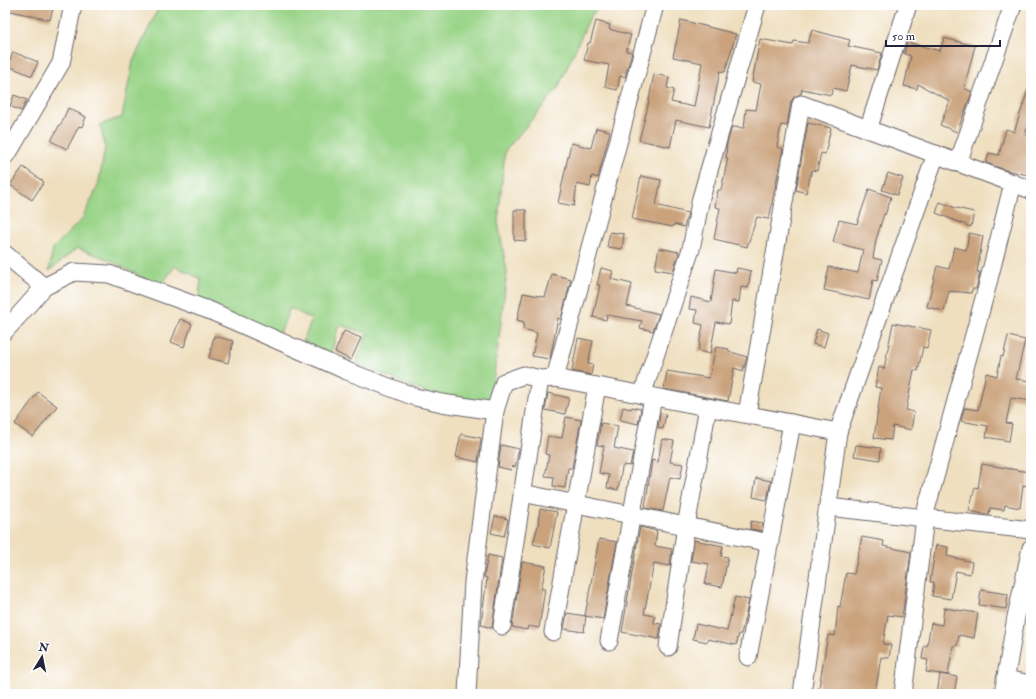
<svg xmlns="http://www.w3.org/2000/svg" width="1036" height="699" viewBox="0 0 1036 699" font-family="'IM FELL Double Pica',serif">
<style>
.green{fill:#9ad488;stroke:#5e7b62}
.building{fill:#caa37d}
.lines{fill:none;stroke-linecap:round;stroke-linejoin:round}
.minor-casing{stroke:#6a6469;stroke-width:19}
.minor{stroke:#fff;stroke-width:17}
</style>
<rect width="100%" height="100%" fill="#fff"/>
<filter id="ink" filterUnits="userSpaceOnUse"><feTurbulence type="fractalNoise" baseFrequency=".025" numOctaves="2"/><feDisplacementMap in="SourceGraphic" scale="8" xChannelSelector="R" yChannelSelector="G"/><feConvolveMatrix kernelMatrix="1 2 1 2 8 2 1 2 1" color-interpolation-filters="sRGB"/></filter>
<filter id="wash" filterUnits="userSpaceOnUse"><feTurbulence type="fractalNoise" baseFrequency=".012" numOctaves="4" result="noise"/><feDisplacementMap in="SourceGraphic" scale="16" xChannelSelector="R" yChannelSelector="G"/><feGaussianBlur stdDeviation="0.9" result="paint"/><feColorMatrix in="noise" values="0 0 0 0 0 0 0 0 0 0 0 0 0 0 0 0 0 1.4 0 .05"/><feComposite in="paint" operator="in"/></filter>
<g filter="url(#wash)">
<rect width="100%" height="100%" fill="#efdfbf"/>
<polygon class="green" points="160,5 600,5 590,17 557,90 505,151 498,222 507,272 498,346 489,409 441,399 356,363 367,333 339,325 331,354 303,341 312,319 290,308 280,333 198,303 201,279 175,266 160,287 110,260 77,248 49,271 53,248 82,219 98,186 105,148 100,125 122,117 133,61"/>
<g id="blocks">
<g class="building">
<polygon points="6,5 54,5 50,20 6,10"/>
<polygon points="681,20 736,34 725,72 720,71 709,127 676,120 670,147 639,140 647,110 654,74 669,77 667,88 674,90 671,102 694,107 702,63 673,57"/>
<polygon points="596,21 610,25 609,29 631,35 626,51 632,52 625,77 620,76 617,90 605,87 609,65 584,60 588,43 590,43"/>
<polygon points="812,30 850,40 848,46 882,53 877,70 852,65 846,91 833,88 831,95 802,89 801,94 794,97 791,102 787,126 781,125 777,147 783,149 769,219 757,217 747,247 714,239 720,208 715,207 718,190 721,190 728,158 726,158 727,143 732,127 744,128 746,109 756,110 761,84 752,82 760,39 793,45 794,41 808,43"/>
<polygon points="944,38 975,46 964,88 972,92 957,132 940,125 950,101 918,84 917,89 904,86 911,56 904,54 907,42 940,51"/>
<polygon points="13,52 38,62 32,76 8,66"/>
<polygon points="1029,87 1031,88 1031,117 1025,135 1031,136 1031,163 1028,175 1006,170 986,163 989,153 999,155 1006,129 1014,132"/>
<polygon points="14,95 27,100 21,111 10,106"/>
<polygon points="68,108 86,117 82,127 79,126 67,149 51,141 60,124 61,124"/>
<polygon points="808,123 831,128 825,154 821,153 817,171 812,170 806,193 796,190"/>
<polygon points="596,128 610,131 598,178 592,176 590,187 577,184 574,206 558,203 571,143 591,148"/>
<polygon points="23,167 44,182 32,200 10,185"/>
<polygon points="888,173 903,178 897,195 882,190"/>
<polygon points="641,176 661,180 656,205 688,213 684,227 674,224 673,227 632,219"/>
<polygon points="869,189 891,197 885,215 884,214 876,240 873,258 882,260 877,281 873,280 869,300 824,290 829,267 858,273 863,250 833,242 839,220 857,224"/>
<polygon points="940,202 956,208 974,212 971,227 936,213"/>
<polygon points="514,210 526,210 526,241 514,240"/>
<polygon points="610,232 624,234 622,249 607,247"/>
<polygon points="969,233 983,236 977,272 980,272 976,289 972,289 971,293 949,291 944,311 927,307 937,266 949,269 954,247 966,250"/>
<polygon points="659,248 679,252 673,272 655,269"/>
<polygon points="601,268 613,271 611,279 632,284 627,306 659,314 653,331 640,328 642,321 607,315 606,320 593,317 600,285 597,285"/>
<polygon points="737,268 751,271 748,288 741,287 739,302 732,301 729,324 716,322 710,354 698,351 703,325 695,323 697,310 689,309 691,297 711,302 716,269 736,273"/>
<polygon points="552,274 571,279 561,319 558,318 550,359 532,356 537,333 523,329 524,322 517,320 523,293 545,297"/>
<polygon points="180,319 192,324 184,347 171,342"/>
<polygon points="893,323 931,330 927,348 923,347 918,371 914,370 906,410 914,412 911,430 893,426 891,440 874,438 881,388 875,387 879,367 884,369"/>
<polygon points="817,329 828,333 824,347 813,344"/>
<polygon points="344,331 361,338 351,360 335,352"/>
<polygon points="214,336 233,341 228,363 209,358"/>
<polygon points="1008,336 1025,340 1016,379 1031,381 1031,401 1011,398 1006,423 1012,424 1009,441 986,437 988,426 961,421 964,408 978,410 986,373 997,376 1001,356 1003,357"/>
<polygon points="578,338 593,341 588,364 593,365 591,375 572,371"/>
<polygon points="716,347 729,349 728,351 747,357 743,371 734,368 728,401 664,389 667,371 709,378"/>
<polygon points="38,392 57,406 33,437 15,424"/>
<polygon points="548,393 569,398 565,414 545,410"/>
<polygon points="623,407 631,409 632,407 641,409 638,424 620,420"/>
<polygon points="660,413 666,414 663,429 658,428"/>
<polygon points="566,417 581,420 572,468 568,468 565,488 553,486 554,477 545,476 549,455 545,454 548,436 562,438"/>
<polygon points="601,423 618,426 614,448 633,452 630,466 624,465 622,468 618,490 607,488 609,475 599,473 604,446 597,445"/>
<polygon points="461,434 481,438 478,462 456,457"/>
<polygon points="662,439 674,441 670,462 683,464 680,479 670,477 663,511 645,508 652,460 658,462"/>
<polygon points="501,445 519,449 515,467 512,466 511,470 498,467"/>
<polygon points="856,445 881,448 880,460 854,456"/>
<polygon points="982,464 1029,472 1027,486 1023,485 1020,508 1005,505 1004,510 990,508 989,515 969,511 975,487 978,488"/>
<polygon points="756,478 771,481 767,500 753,497"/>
<polygon points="540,509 557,512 550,548 533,544 539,522 538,522"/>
<polygon points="495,516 508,519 504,536 491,533"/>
<polygon points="751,521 763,523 762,531 750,529"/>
<polygon points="640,527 657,531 655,546 672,549 670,566 654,563 644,614 655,616 654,623 661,624 659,639 622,632"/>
<polygon points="862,537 884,541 883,546 911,552 902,617 888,615 883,644 891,645 889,658 881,657 875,694 818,693 828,635 835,636 838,606 840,607 846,573 854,574"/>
<polygon points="599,539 617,542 603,619 585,616"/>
<polygon points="694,540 723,546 721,556 728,557 722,587 705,584 709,564 691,561"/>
<polygon points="936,545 948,547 947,556 972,562 970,574 956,571 951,599 932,596 934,582 930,582"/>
<polygon points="488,555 502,558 492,628 481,625 487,578 484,577"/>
<polygon points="522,562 546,566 541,589 545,589 539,628 528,626 527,630 512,627"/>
<polygon points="981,590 1008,594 1006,609 979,605"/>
<polygon points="735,597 749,600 741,634 739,634 736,645 708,639 707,642 693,639 696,624 727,631"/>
<polygon points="944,608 978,613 974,638 959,635 957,646 953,646 948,675 926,672 928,660 922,659 924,646 927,646 931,623 942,625"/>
<polygon points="567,613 586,616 584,632 564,629"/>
<polygon points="940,674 957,677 954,694 937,694"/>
</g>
</g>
</g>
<g filter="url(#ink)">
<use href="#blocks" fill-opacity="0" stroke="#6a6469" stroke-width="1"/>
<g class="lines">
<defs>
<g id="minor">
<polyline points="868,130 908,5"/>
<polyline points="5,156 10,150 61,63 73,5"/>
<polyline points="958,163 1013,5"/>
<polyline points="5,254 44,287 5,331"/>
<polyline points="44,287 74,272 109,274 211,311 347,371 415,397 442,403 495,411"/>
<polyline points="555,378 655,5"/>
<polyline points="642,395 691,249 701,198 757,5"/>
<polyline points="747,414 801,104 1031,190"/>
<polyline points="522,493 770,543"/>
<polyline points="828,507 1031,530"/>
<polyline points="502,626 540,379"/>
<polyline points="553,632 597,386"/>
<polyline points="609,641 653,397"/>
<polyline points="668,647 686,526 708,407"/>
<polyline points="748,657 792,423"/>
<polyline points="1005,679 1031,684"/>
<polyline points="467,694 473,582 495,411 504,382 524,375 540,379 555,378 838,432"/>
<polyline points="802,694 838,432 936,154"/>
<polyline points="903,694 926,510 986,291 1013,183"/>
<polyline points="1003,694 1016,617 1031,548"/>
</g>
</defs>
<use href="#minor" class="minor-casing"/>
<use href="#minor" class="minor"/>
</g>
</g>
<rect width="1036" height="699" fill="none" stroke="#fff" stroke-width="20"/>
<g transform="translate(42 657) rotate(10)" stroke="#ffffff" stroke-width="3" paint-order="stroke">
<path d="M0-3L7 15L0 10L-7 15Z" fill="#22223b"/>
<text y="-6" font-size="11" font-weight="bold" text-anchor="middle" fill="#22223b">N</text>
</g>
<path d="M886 40v6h114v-6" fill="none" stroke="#22223b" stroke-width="2"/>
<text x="892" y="40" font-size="12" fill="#22223b" stroke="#ffffff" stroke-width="3" paint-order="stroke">50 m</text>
</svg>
